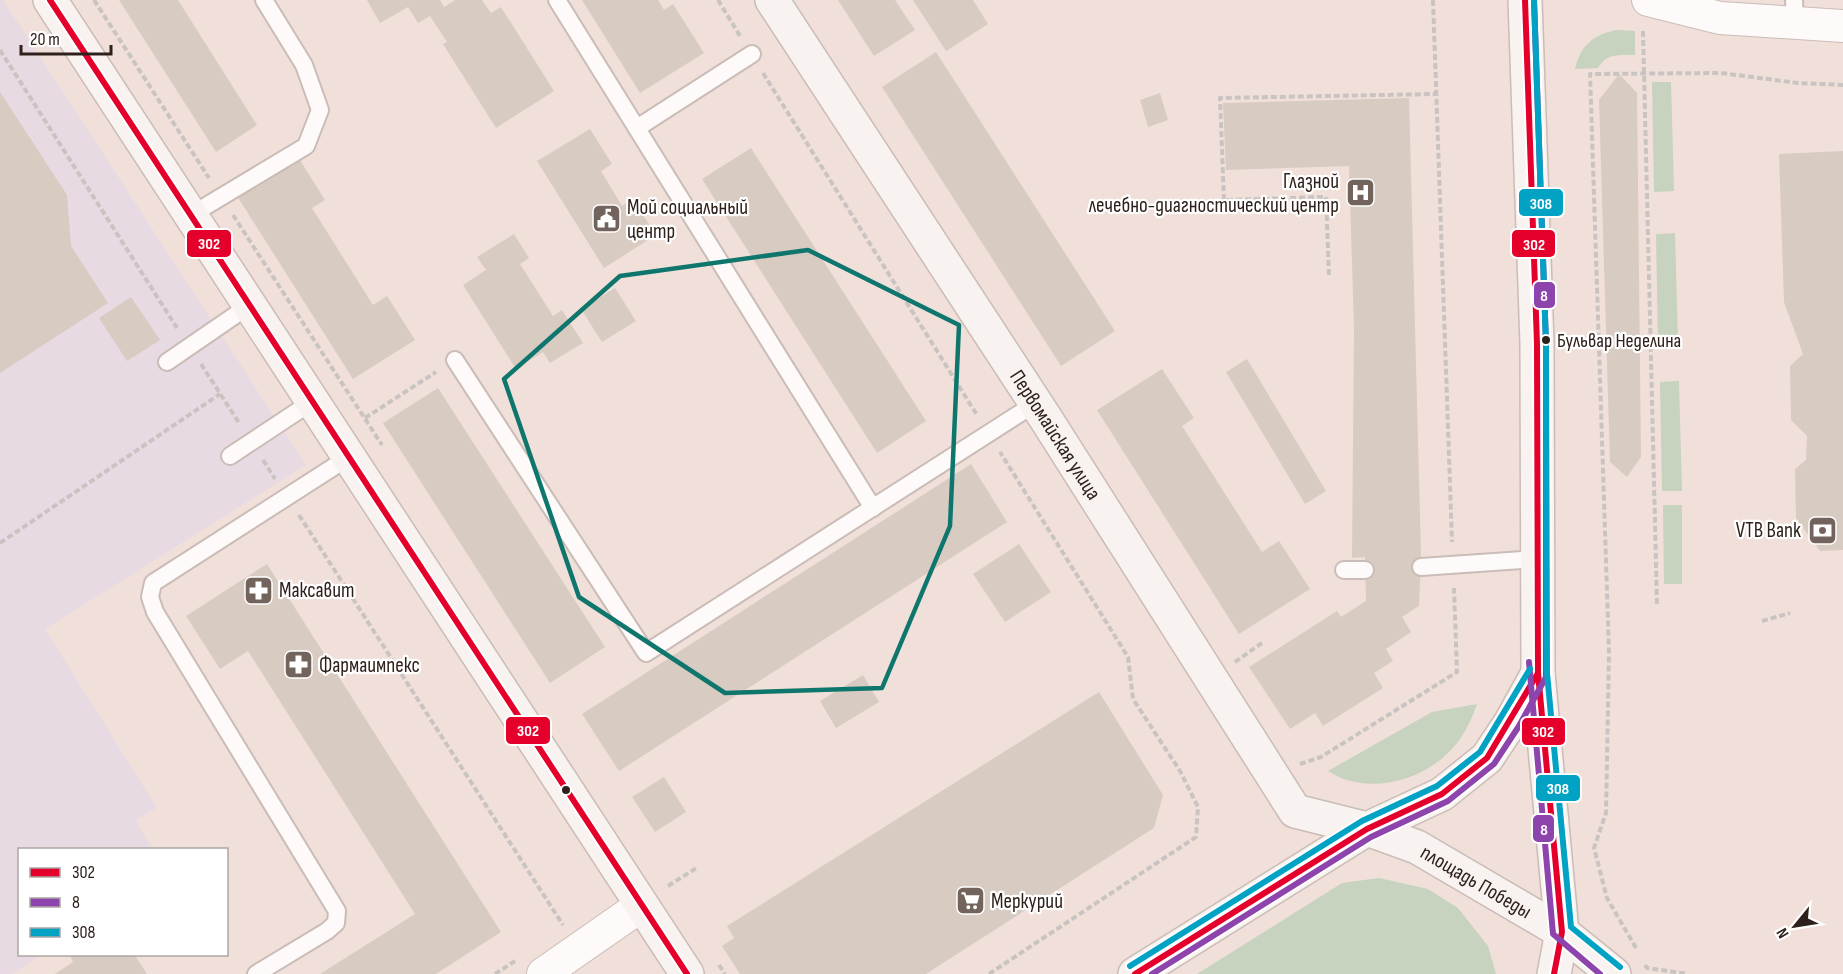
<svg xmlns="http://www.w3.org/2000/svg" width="1843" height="974" viewBox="0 0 1843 974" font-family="'Sofia Sans Condensed',sans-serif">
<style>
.commercial{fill:#e8dae2}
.green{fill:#c7d2bf}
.building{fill:#d7cbc2}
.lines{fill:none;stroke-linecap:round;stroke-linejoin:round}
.lane-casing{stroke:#cabcb6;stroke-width:20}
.street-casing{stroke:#cabcb6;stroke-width:34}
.secondary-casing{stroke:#cabcb6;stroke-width:36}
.path{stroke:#c9c4c1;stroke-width:4;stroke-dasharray:6 3;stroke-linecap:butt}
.lane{stroke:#fdfaf9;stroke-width:16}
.street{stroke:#fdfaf9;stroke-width:32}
.secondary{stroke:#f8f2f0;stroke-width:33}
.bus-1-casing{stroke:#fff;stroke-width:10}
.bus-2-casing{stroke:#fff;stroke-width:10}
.bus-3-casing{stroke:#fff;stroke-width:10}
.bus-1{stroke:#e4002b;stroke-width:6}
.bus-2{stroke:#8e44ad;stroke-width:6}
.bus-3{stroke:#02a2c5;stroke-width:6}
.marked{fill:none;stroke:#0f766e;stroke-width:4.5;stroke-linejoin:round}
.bus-dot{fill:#2e201a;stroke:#fff;stroke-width:2}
.labels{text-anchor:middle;stroke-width:4.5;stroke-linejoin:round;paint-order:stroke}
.bus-label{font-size:20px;fill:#2e201a;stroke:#fff;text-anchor:start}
.poi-label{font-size:21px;fill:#2e201a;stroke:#fff;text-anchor:start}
.street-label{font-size:21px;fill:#2e201a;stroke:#fff}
.line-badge{stroke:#fff;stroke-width:2}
.badge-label{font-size:16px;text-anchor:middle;font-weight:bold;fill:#fff}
</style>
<rect width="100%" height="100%" fill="#f1e0d9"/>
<polygon class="commercial" points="0,0 3,0 306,465 45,629 157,808 136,820 151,848 149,849 20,850 20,954 41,955 12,974 0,974"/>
<g class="green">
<path d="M1617,30L1635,31V55C1619,55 1606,53 1598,68L1575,69C1580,46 1594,34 1617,30Z"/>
<polygon points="1652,82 1671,82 1674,191 1654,192"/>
<polygon points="1675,233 1678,342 1658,343 1656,234"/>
<polygon points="1679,381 1682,491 1662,491 1660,382"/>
<polygon points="1663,505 1682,505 1682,584 1664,584"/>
<path d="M1477,704C1471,721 1464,736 1452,749C1422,782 1366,796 1328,771L1432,712Z"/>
<polygon points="1379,878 1428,889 1458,908 1488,946 1496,974 1197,974 1342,883"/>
</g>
<g class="building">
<polygon points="119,0 178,0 257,125 216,152"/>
<polygon points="367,0 440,0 444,7 455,0 482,0 491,13 501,7 554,91 496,128 443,44 447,42 430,16 418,23 408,7 380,23"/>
<polygon points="582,0 658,0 664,10 673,4 704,53 640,93"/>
<polygon points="838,0 895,0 915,30 874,56"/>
<polygon points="913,0 973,0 988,24 946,51"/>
<polygon points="936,52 1115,331 1061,366 882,87"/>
<polygon points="1619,74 1637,93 1641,457 1627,477 1610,462 1599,100"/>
<polygon points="0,92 67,195 71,246 108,303 0,373"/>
<polygon points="1160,93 1168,120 1148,127 1140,100"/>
<polygon points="1409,98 1421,556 1419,606 1402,617 1411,632 1386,649 1393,661 1374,673 1383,688 1323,726 1315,713 1290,729 1249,667 1337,611 1341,617 1366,601 1365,557 1352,558 1354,329 1349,166 1226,170 1223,103"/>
<polygon points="590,129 612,164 601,171 622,206 633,199 656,235 604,268 537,161"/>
<polygon points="751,148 926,421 877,453 702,179"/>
<polygon points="1843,151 1843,550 1820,551 1796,518 1795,469 1806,460 1807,436 1791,420 1790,366 1803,354 1784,302 1779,154"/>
<polygon points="298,157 325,200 312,208 373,305 387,296 415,340 353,379 237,196"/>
<polygon points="514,234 529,258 520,264 553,316 562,310 583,343 550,363 543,352 516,369 463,285 486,270 477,257"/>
<polygon points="615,288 636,321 602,342 581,309"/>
<polygon points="131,297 160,340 127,361 99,318"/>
<polygon points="1247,359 1326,491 1305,504 1226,372"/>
<polygon points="1162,369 1194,418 1182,426 1262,552 1279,541 1310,589 1239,634 1097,410"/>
<polygon points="438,388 605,647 550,683 383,423"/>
<polygon points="971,464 1007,522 619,771 582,714"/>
<polygon points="1019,544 1051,592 1005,622 973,574"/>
<polygon points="267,564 501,932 436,974 320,974 415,914 248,651 220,669 186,616"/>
<polygon points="863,675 879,702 836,728 820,701"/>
<polygon points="1099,692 1163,795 1154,828 926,974 740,974 722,946 734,938 727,926"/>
<polygon points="664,777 686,812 655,832 632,797"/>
<polygon points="69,954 134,954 147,974 55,974 73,962"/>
</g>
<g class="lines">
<defs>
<g id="lane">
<polyline points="557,0 873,508"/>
<polyline points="1794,0 1795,24"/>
<polyline points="637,128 752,54"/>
<polyline points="191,215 306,146 320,110 304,65 264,0"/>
<polyline points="455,360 646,653 1036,403"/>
<polyline points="167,362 250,305"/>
<polyline points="230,456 313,401"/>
<polyline points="1421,567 1536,559"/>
<polyline points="1344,570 1365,570"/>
<polyline points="256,974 327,931 336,923 337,911 155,612 150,597 153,583 349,457"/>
</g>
<g id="street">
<polyline points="1648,0 1720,18 1843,26"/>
<polyline points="543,974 642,905"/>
</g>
<g id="secondary">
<polyline points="50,0 687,974"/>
<path id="s1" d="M772,0L1046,419L1295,811L1367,829L1417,847L1562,932L1614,974"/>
<polyline points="1525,0 1537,344 1538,673 1562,932 1554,974"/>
<polyline points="1135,974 1367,829 1442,794 1487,758 1511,722 1538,673"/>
</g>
</defs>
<use href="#lane" class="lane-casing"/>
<use href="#street" class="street-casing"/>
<use href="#secondary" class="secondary-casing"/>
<g class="path">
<polyline points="94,0 209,178"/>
<polyline points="718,0 740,36"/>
<polyline points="1433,0 1452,542"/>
<polyline points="1643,31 1657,605"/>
<polyline points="0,50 177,328"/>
<polyline points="763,73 977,415"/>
<polyline points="233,215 382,445"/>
<polyline points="1329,275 1326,197 1224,200 1220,98 1436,94"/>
<polyline points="201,364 239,423"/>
<polyline points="365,418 436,372"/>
<polyline points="263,460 275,479"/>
<polyline points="299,515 563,925"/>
<polyline points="0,543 220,394"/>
<polyline points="1762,621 1790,613"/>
<polyline points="1235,662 1262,643"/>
<polyline points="1300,764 1321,757 1457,672 1454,588"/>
<polyline points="668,886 698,867"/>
<polyline points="1636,948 1607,898 1594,848 1606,813 1609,652 1590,74 1721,73 1798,83 1843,85"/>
<polyline points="719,965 725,974"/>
<polyline points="1645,965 1647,968 1688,974"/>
<polyline points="495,974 515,961"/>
<polyline points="989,974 1196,837 1198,807 1180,771 1133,699 1128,657 1000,452"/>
</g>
<use href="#lane" class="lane"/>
<use href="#street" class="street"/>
<use href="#secondary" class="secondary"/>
<defs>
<g id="bus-1">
<polyline points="50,0 687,974"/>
<polyline points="1525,0 1537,344 1538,673 1562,932 1554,974"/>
<polyline points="1135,974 1367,829 1442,794 1487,758 1538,673"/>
</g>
<g id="bus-2">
<polyline points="1529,662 1553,934 1600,974"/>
<polyline points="1152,974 1371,837 1448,801 1494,764 1519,726 1546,677 1546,344 1534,0"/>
</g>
<g id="bus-3">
<polyline points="1534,0 1546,344 1547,673 1571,927 1620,967"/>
<polyline points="1130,966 1362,821 1437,786 1480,752 1530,669"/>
</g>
</defs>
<use href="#bus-1" class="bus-1-casing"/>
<use href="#bus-2" class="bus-2-casing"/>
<use href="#bus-3" class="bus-3-casing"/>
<use href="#bus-1" class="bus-1"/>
<use href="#bus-2" class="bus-2"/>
<use href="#bus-3" class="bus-3"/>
</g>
<path class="marked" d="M808,250L959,325L950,526L882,688L725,693L579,597L504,379L620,276Z"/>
<defs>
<symbol id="hospital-square" viewBox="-11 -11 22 22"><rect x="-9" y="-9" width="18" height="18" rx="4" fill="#72635d" stroke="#fff"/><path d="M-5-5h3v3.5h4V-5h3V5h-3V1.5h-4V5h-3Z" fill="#fff"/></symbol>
<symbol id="civic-square" viewBox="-11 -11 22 22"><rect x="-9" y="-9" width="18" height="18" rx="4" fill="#72635d" stroke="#fff"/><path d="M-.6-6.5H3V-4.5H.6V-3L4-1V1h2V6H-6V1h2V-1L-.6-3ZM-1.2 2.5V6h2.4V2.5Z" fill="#fff"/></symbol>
<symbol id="bank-square" viewBox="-11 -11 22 22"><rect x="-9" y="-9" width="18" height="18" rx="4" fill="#72635d" stroke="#fff"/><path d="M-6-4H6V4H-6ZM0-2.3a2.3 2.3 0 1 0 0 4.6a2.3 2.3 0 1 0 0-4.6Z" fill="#fff"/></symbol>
<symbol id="pharmacy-square" viewBox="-11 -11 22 22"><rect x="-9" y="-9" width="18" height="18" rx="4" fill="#72635d" stroke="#fff"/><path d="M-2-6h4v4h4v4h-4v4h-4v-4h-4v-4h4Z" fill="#fff"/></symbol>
<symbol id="supermarket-square" viewBox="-11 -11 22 22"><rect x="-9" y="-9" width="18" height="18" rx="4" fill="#72635d" stroke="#fff"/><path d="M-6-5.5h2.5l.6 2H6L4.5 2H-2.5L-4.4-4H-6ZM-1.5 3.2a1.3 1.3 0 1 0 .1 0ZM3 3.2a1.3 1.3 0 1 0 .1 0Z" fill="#fff"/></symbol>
</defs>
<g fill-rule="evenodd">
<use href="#hospital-square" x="1344" y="176" width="33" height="33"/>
<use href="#civic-square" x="590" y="202" width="33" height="33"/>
<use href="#bank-square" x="1806" y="514" width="33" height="33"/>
<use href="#pharmacy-square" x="242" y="574" width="33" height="33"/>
<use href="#pharmacy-square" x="282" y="648" width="33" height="33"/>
<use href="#supermarket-square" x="954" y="884" width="33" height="33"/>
</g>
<g class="bus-dot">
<circle cx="1546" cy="340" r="5"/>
<circle cx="566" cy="790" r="5"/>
</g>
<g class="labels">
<g class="bus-label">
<text x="1557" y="347">Бульвар Неделина</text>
</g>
<g class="poi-label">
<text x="1339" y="188" text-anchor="end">Глазной<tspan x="1339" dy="24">лечебно-диагностический центр</tspan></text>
<text x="627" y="214">Мой социальный<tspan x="627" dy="24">центр</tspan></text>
<text x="1801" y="537" text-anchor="end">VTB Bank</text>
<text x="279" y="597">Максавит</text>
<text x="319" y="672">Фармаимпекс</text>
<text x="991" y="908">Меркурий</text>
</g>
<g class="street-label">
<text dy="7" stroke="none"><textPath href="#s1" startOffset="519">Первомайская улица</textPath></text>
<text dy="7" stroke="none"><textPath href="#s1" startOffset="1161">площадь Победы</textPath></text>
</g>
</g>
<g class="line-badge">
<rect x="1518" y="188" width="46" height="29" rx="6" fill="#02a2c5"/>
<rect x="186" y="229" width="46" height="29" rx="6" fill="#e4002b"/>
<rect x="1511" y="229" width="45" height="29" rx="6" fill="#e4002b"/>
<rect x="1533" y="281" width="23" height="28" rx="6" fill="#8e44ad"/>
<rect x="505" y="716" width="46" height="29" rx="6" fill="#e4002b"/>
<rect x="1521" y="717" width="45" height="29" rx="6" fill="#e4002b"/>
<rect x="1535" y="774" width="46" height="28" rx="6" fill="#02a2c5"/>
<rect x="1532" y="814" width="23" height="29" rx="6" fill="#8e44ad"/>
</g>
<g class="badge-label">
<text x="1541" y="209">308</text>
<text x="209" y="249">302</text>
<text x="1534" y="250">302</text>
<text x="1544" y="301">8</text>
<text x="528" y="736">302</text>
<text x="1543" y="737">302</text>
<text x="1558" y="794">308</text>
<text x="1544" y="835">8</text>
</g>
<rect x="18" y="848" width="210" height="108" fill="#ffffff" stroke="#aba6a3" stroke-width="1.5"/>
<rect x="30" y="868" width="30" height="9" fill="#e4002b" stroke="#aba6a3" stroke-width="1.5"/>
<text x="72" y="878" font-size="18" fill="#2e201a">302</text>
<rect x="30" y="898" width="30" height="9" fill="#8e44ad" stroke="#aba6a3" stroke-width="1.5"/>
<text x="72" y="908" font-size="18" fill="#2e201a">8</text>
<rect x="30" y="928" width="30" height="9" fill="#02a2c5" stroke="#aba6a3" stroke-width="1.5"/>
<text x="72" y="938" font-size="18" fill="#2e201a">308</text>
<g transform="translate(1795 926) rotate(240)" stroke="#ffffff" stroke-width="4.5" paint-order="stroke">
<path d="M0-4.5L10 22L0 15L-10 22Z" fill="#2e201a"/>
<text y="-9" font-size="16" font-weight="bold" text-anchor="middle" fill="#2e201a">N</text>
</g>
<path d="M21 45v9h90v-9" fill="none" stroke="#2e201a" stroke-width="3"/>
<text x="30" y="45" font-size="18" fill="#2e201a" stroke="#ffffff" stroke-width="4.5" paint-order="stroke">20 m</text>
</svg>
